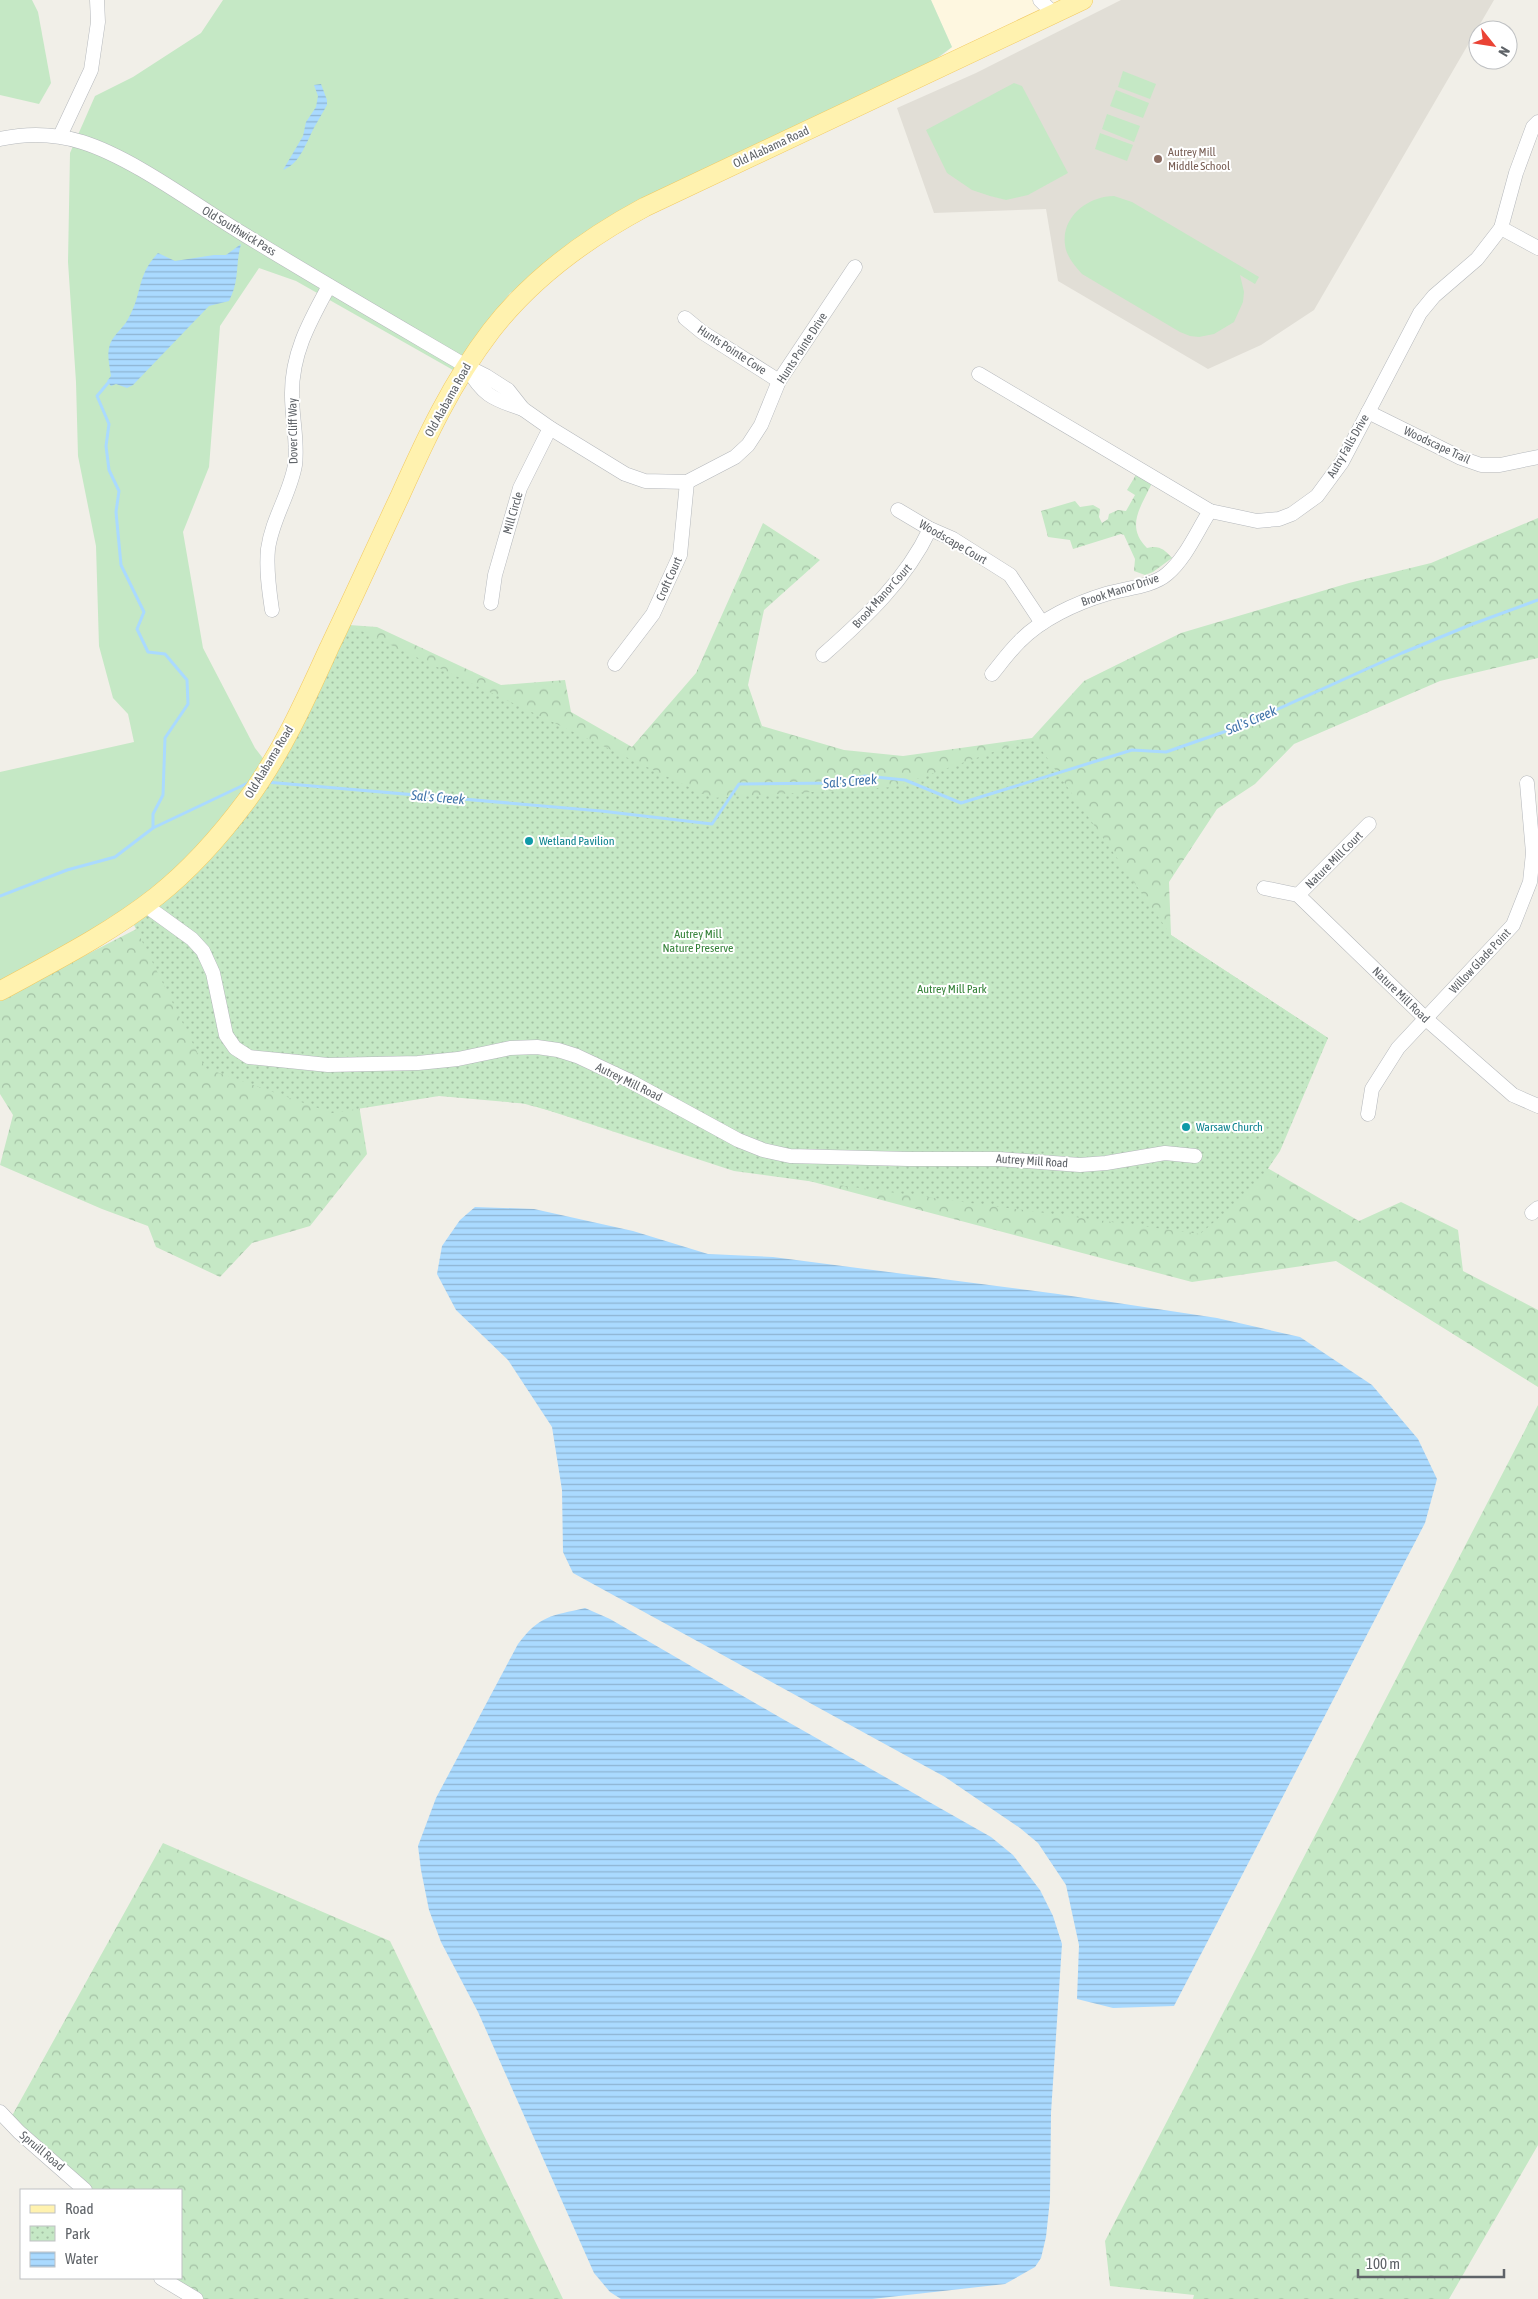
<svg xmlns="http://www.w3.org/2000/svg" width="1538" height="2299" viewBox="0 0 1538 2299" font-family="'Asap Condensed',sans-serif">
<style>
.commercial{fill:#fef7e0}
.education{fill:#e1ded6}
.green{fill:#c5e8c5}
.forest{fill:url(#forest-crowns)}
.park{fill:url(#park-dots)}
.water{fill:url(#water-rules)}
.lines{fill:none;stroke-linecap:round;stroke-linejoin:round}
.stream{stroke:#aadaff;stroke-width:3}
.minor-casing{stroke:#b5b8bc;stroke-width:15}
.major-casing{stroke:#f2c960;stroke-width:20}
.minor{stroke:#fff;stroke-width:14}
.major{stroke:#fff2af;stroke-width:19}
.education-dot{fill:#8d6e63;stroke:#fff;stroke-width:2}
.culture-dot{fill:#0f9aa8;stroke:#fff;stroke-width:2}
.labels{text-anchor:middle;stroke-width:4;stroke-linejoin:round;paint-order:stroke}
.street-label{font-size:12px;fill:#5f6368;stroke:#fff}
.education-label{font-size:12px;fill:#785e54;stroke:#fff;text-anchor:start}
.culture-label{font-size:12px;fill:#0d838f;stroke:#fff;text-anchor:start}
.park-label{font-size:12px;fill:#348238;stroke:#fff}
.water-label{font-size:14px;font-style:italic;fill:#4174aa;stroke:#fff}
</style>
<defs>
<pattern id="forest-crowns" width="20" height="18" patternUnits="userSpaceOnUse" patternTransform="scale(1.25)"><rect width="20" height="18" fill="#c5e8c5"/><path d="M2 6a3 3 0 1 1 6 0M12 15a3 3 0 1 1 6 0" fill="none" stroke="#a3c0a4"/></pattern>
<pattern id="park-dots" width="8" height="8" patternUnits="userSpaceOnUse" patternTransform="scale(1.25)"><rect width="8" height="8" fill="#c5e8c5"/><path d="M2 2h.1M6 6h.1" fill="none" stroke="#a3c0a4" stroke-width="1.8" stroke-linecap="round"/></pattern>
<pattern id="water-rules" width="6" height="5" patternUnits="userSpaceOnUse" patternTransform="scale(1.25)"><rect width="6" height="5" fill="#aadaff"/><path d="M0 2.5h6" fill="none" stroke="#8eb4d2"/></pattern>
</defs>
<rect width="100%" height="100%" fill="#f1efe8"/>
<polygon class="commercial" points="931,0 1089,0 912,83 952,47"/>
<polygon class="education" points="1121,0 1494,0 1314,310 1261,345 1208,369 1058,281 1046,209 934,213 897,108 976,73"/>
<g class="green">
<polygon points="0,0 32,0 38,12 51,83 39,104 0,95"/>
<polygon points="223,0 931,0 952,47 891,93 652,214 510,293 453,370 296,281 259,268 220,326 209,467 183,532 203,648 255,748 272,770 201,854 0,1001 0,772 134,742 128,714 113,698 99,646 96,546 78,456 76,382 68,262 70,153 95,96 133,77 201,33"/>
<polygon points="1123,71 1156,84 1150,99 1118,87"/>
<polygon points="1014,83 1022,86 1068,173 1028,195 1006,200 990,196 972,190 947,173 926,130"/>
<polygon points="1116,90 1149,103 1143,118 1110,106"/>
<polygon points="1107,114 1140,126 1134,142 1102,129"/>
<polygon points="1100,133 1133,145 1127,161 1095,149"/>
<path d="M1114,196L1132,202L1259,277L1255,284L1240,275L1244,292L1243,302L1234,322L1214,334L1199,337L1190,336L1180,332L1082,274C1075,266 1066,256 1065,245C1061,216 1089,196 1114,196Z"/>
</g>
<g class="forest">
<path d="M1137,473L1152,483C1141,507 1125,526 1147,548C1159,545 1164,549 1172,558L1153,572L1145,575L1134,571L1135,559L1124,535L1121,534L1073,549L1070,540L1048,537L1041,511L1075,501L1080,507L1093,505L1100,509L1099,517L1102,523L1108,519L1109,514L1118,510L1126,511L1135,495L1127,490Z"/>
<polygon points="1538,518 1538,658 1440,681 1294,744 1255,784 1217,809 1169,882 1171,935 1328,1038 1264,1166 1359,1221 1401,1202 1458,1230 1463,1271 1538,1310 1538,1387 1336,1261 1192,1282 722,1158 351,1056 367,1154 310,1226 252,1243 220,1277 156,1247 148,1226 102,1209 0,1165 13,1115 0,1094 0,999 152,921 272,770 349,625 377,627 501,685 565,680 571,712 632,747 696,673 763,523 820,560 764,610 748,685 762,726 844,750 903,756 1032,738 1084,681 1181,633 1349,583 1431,563"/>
<polygon points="1538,1405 1538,2145 1449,2299 1193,2299 1194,2295 1110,2286 1105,2241"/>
<polygon points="163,1843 390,1941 563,2299 194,2299 159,2278 181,2278 181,2190 84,2190 8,2123"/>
</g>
<polygon class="park" points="349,625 712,798 894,787 1033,738 1171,935 1328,1038 1280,1151 1256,1186 1200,1234 734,1171 529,1104 439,1096 332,1113 205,1068 130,917 247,800"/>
<g class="water">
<path d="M321,84L327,100V105C323,112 319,119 315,126C306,142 301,163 283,170L303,136L306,122L316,107L318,96L314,85Z"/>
<path d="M241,244C235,265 240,280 229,301L209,306L133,385L127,388L116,384L111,386L107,381L111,376C110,367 107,357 109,348C111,336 123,329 128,319C143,293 136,276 158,253L175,261L214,255H226Z"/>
<polygon points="475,1207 534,1209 633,1231 708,1254 773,1257 1058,1294 1217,1318 1300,1337 1372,1385 1418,1439 1437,1479 1425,1523 1174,2006 1113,2008 1077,1999 1079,1945 1066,1885 1038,1843 1020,1828 945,1777 573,1573 563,1552 562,1490 552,1427 508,1360 456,1310 437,1274 442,1246 460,1220"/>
<path d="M585,1608L610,1619L781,1718L991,1837L1013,1855L1040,1890L1053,1916L1062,1944L1051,2113L1050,2199L1046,2237L1041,2258L1035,2267L1005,2284L872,2299H621L610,2292L594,2273L478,2012L441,1942L429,1910L421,1870L418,1846L436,1798L518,1644C540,1615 551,1616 585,1608Z"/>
</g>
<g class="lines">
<g class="stream">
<polyline points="108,383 97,396 109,424 106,446 109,470 119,491 116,512 121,565 144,612 137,629 148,652 165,654 187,680 188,704 165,738 163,795 153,814 153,828"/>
<polyline points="266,782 601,811 712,824 739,784 835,783 865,776 905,780 961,803 1132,750 1166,752 1238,727 1402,653 1470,625 1538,600"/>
<polyline points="0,896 67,870 115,857 153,828 250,782"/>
</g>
<defs>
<g id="minor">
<polyline points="1040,0 1054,14"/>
<polyline points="60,136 91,70 98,22 97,0"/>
<path d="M0,139C27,133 56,134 82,142C133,158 194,204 240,232C315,278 391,322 466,366L486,376L508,390L523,409L550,428L625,474L645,481L687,482L735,457L748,445L761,425L779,381L855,267"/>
<polyline points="1501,228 1538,248"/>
<polyline points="685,318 702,332 779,381"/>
<path d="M466,366C482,394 491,399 523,409"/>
<polyline points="979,374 1210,511 1257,521 1279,519 1292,514 1317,496 1342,462 1420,313 1434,296 1477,259 1501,228 1516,173 1533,127 1538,122"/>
<polyline points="1368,412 1461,458 1481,465 1500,465 1538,457"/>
<polyline points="898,510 930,529 953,539 1010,575 1042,623"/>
<polyline points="491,603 495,575 520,488 550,428"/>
<path d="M272,610C269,590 266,569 268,549C272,519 290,494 295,465C298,442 292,419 292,396C291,354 310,321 329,286"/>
<path d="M823,655C865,618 906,580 930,529"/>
<polyline points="615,664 653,614 680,555 687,482"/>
<path d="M992,674C1001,663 1009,652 1019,642C1041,619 1076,603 1106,594C1125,588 1152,587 1167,574C1186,558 1197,531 1210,511"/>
<polyline points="1264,888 1298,895 1425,1018 1513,1095 1538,1106"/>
<polyline points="1298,895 1369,824"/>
<polyline points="145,905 192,939 203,951 213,973 226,1035 235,1048 249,1057 328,1065 418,1063 458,1059 510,1048 537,1047 558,1050 577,1056 628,1080 738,1140 763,1150 790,1156 908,1159 999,1159 1080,1165 1106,1163 1165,1153 1195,1156"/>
<polyline points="1368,1114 1372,1089 1398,1048 1513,925 1530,882 1533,853 1527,783"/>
<polyline points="1532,1213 1538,1208"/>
<polyline points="0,2112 19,2132 85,2190"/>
<polyline points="161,2278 196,2299"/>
</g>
<path id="major" d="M0,991C53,962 109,934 157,896C191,869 221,835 247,800C281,754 305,701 329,648C353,598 376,547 400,496C426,438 452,382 491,331C532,278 587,238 645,207L1083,0"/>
</defs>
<use href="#minor" class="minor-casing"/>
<use href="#major" class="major-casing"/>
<use href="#minor" class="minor"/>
<use href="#major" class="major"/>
</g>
<circle class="education-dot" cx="1158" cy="159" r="5"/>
<g class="culture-dot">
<circle cx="529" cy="841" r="5"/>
<circle cx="1186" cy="1127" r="5"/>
</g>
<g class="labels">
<g class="street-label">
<text transform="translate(771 147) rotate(-25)" y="4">Old Alabama Road</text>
<text transform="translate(239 231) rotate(31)" y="4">Old Southwick Pass</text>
<text transform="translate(802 348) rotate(-57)" y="4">Hunts Pointe Drive</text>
<text transform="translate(732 350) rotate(33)" y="4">Hunts Pointe Cove</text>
<text transform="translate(448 400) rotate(-61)" y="4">Old Alabama Road</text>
<text transform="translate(293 431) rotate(-91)" y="4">Dover Cliff Way</text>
<text transform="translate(1437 445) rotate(25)" y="4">Woodscape Trail</text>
<text transform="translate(1348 446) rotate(-60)" y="4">Autry Falls Drive</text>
<text transform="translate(513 513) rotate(-74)" y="4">Mill Circle</text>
<text transform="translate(953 542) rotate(30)" y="4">Woodscape Court</text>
<text transform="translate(669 579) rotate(-66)" y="4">Croft Court</text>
<text transform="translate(1120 590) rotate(-18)" y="4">Brook Manor Drive</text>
<text transform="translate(882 596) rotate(-48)" y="4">Brook Manor Court</text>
<text transform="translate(269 762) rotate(-59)" y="4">Old Alabama Road</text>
<text transform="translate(1334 860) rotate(-45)" y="4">Nature Mill Court</text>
<text transform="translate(1480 961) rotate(-47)" y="4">Willow Glade Point</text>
<text transform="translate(1401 995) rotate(44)" y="4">Nature Mill Road</text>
<text transform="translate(629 1082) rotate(26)" y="4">Autrey Mill Road</text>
<text transform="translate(1032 1161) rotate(4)" y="4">Autrey Mill Road</text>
<text transform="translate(42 2151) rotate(40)" y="4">Spruill Road</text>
</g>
<g class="education-label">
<text x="1168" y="156">Autrey Mill<tspan x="1168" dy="14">Middle School</tspan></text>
</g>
<g class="culture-label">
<text x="539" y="845">Wetland Pavilion</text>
<text x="1196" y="1131">Warsaw Church</text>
</g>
<g class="park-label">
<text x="698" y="938">Autrey Mill<tspan x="698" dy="14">Nature Preserve</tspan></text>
<text x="952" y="993">Autrey Mill Park</text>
</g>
<g class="water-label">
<text transform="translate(1251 720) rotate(-23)" y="5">Sal's Creek</text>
<text transform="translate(850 781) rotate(-5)" y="5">Sal's Creek</text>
<text transform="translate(438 797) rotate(5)" y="5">Sal's Creek</text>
</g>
</g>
<rect x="20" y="2189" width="162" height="90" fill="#ffffff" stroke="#bfc1c3"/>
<rect x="30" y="2205" width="25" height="8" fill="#fff2af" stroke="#bfc1c3"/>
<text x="65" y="2214" font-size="15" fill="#5f6368">Road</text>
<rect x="30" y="2226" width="25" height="15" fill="url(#park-dots)" stroke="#bfc1c3"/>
<text x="65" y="2239" font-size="15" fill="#5f6368">Park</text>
<rect x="30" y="2252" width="25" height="15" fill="url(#water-rules)" stroke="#bfc1c3"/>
<text x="65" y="2264" font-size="15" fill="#5f6368">Water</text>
<g transform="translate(1493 45) rotate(120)"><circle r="24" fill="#ffffff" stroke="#bfc1c3"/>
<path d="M0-4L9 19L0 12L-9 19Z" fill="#ea4335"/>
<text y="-8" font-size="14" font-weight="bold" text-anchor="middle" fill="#5f6368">N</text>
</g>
<path d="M1358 2269v8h146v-8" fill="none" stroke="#5f6368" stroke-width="2.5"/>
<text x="1366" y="2269" font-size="15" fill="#5f6368" stroke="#ffffff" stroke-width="4" paint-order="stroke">100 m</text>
</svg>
